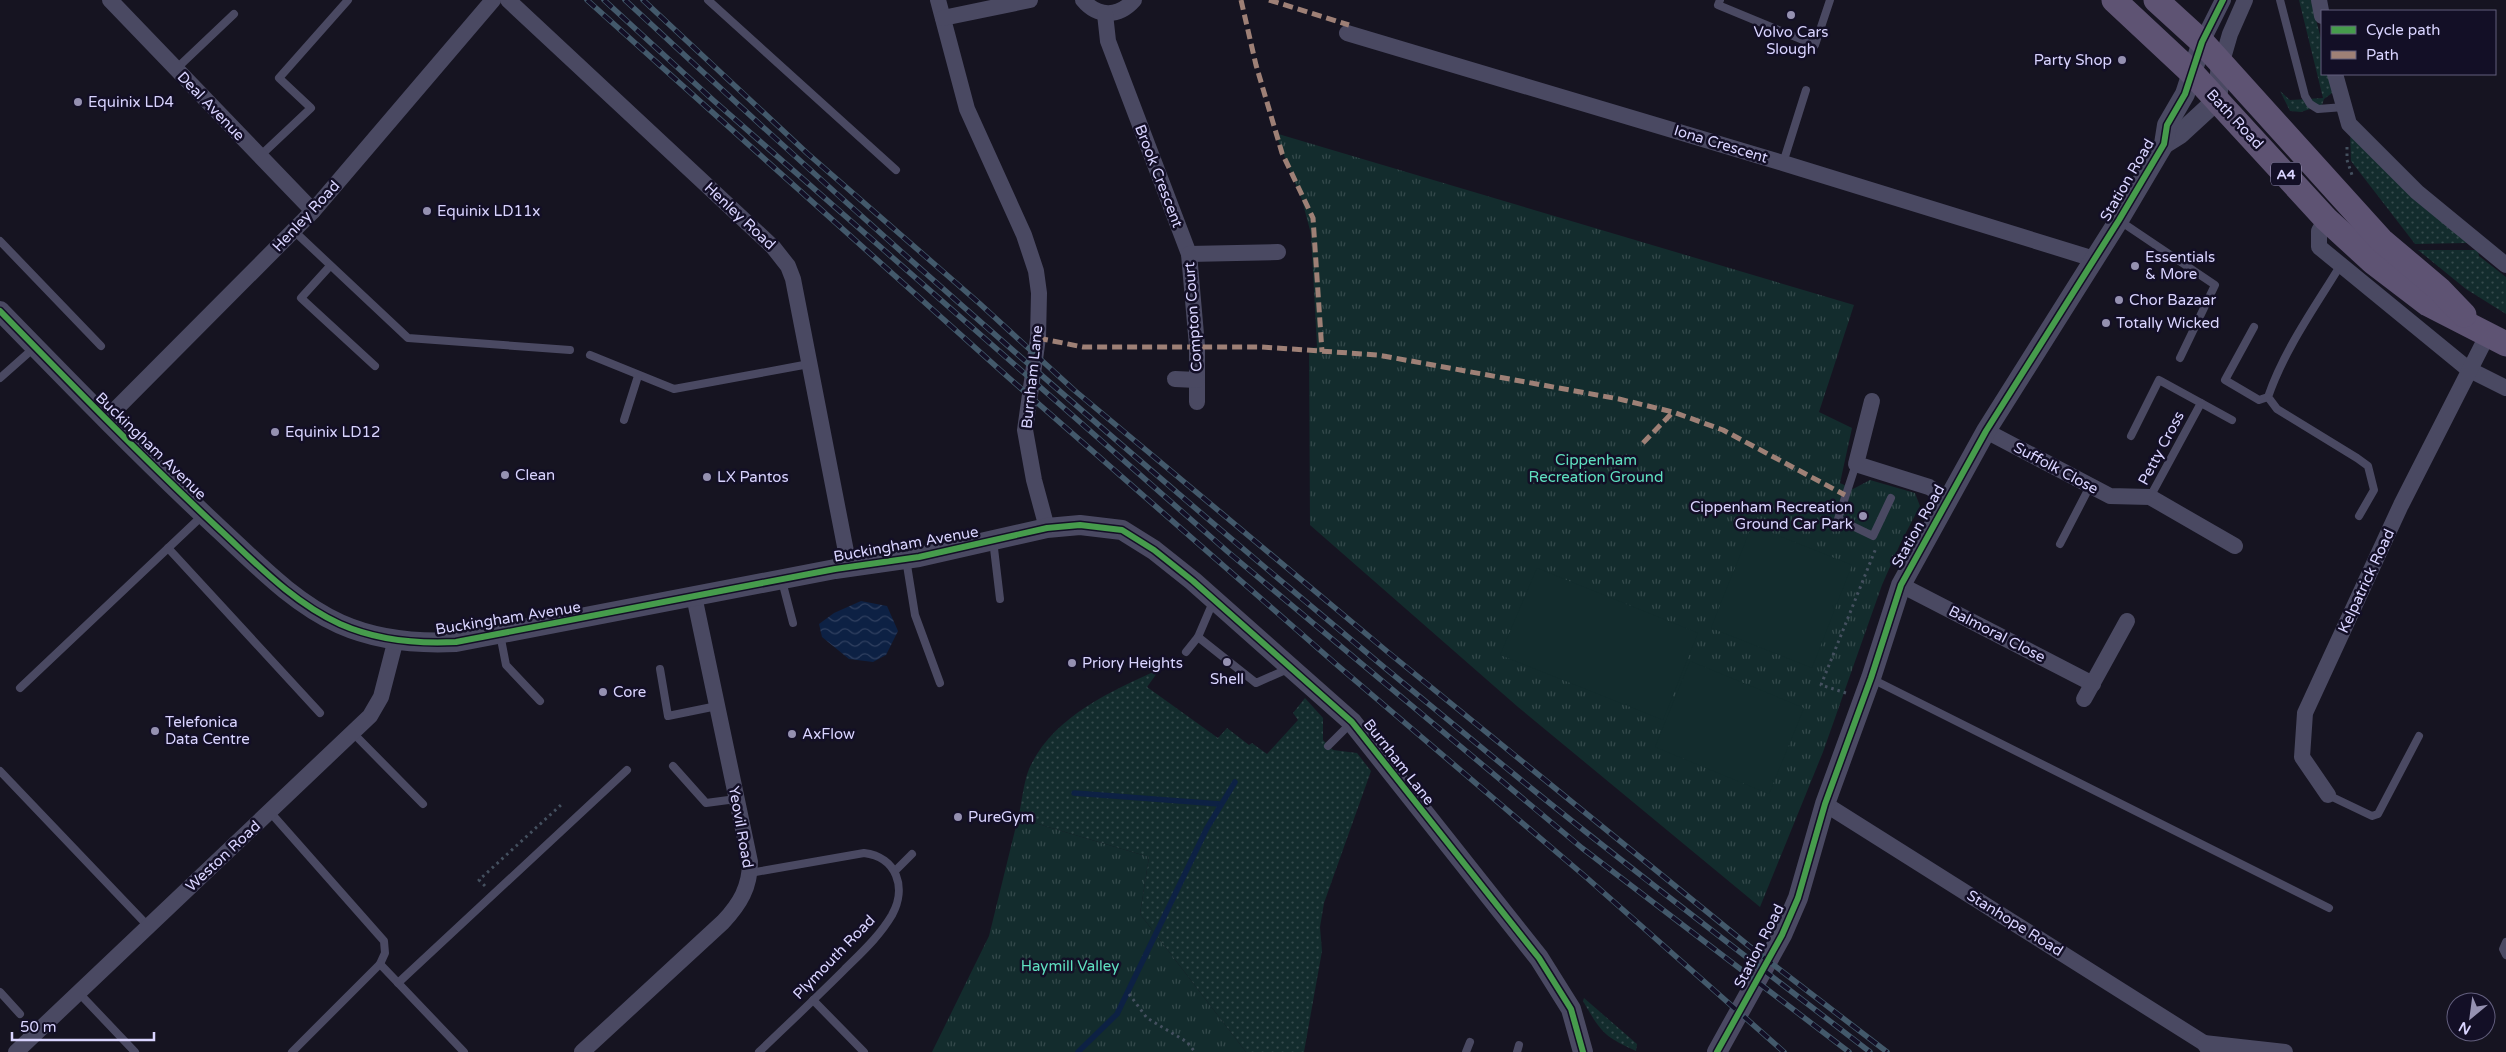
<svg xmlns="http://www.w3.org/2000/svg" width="2506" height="1052" viewBox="0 0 2506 1052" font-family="'Varela Round',sans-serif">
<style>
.grass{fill:url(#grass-dots)}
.park{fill:url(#park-tufts)}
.garden{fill:#132c2d}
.water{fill:url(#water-waves)}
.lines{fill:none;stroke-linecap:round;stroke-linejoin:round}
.stream{stroke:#0d2144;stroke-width:5.5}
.path{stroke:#44505f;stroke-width:3;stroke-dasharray:2.5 4;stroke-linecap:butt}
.service{stroke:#4a4962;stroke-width:8}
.minor{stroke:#4a4962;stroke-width:16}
.tertiary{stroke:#4a4962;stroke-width:20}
.primary{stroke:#5e5373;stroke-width:25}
.rail-casing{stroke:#43596b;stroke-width:5.5}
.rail{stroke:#130f26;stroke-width:4;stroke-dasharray:11;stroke-linecap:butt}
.quiet{stroke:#9e8076;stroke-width:5;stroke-dasharray:10 5;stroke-linecap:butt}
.cycleway-casing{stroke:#130f26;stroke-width:9}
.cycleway{stroke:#469c4c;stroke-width:6}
.poi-dot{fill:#9591b1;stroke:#130f26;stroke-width:2}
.labels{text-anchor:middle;stroke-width:5;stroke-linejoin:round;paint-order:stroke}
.shield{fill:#130f26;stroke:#9e99be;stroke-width:1}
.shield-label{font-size:14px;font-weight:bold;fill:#d9d4ff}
.poi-label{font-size:15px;fill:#d9d4ff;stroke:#130f26;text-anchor:start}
.street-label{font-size:15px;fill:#d9d4ff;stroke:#130f26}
.park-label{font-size:15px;fill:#5fe0c0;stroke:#130f26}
</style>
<defs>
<pattern id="grass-dots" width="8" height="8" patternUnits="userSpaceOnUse" patternTransform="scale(1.25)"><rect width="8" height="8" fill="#132c2d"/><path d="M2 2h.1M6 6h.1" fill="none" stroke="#354a4c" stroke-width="1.8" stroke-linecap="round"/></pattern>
<pattern id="park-tufts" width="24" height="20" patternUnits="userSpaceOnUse" patternTransform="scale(1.25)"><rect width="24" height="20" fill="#132c2d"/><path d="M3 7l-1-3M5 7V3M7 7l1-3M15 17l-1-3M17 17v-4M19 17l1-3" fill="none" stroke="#354a4c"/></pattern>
<pattern id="water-waves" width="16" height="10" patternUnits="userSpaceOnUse" patternTransform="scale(1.25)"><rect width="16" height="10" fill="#0d2144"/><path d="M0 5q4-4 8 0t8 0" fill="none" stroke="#304060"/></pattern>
</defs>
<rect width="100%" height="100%" fill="#161421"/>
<g class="grass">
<polygon points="2299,0 2311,0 2322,43 2322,74 2331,74 2335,91 2324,99 2322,105 2301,112 2290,111 2280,91 2290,100 2323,98"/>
<polygon points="2350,131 2468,243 2415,244 2351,161"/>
<polygon points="2418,250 2478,250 2479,256 2506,277 2506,314 2466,289"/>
<path d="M1160,669L1147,687L1218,738L1227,728L1249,745L1252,743L1267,754L1298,720L1293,713L1305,698L1323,718V740L1333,750L1357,753L1371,771L1324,903L1320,927L1322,951L1304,1052H1246L1140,914L1149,857L1018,818C1022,803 1023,784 1029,769C1052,717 1111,691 1160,669Z"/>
<path d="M1584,998L1637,1044L1636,1051C1603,1036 1601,1032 1583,1001Z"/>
</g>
<g class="park">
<polygon points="1275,133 1854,305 1819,412 1852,428 1840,483 1853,489 1870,480 1915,493 1920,506 1901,542 1882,585 1823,752 1760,907 1518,707 1310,525 1309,348 1317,347 1311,234 1302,200"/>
<polygon points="1018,818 1149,857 1140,914 1246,1052 932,1052 989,936"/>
</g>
<g class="garden">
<polygon points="1752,525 1852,565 1812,668 1711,628"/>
<polygon points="1537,568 1698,633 1663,720 1500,655"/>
<polygon points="1690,661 1804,708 1769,794 1655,747"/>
</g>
<polygon class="water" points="861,601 887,606 898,631 886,655 873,662 849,659 822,637 819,624 834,613"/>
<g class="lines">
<g class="stream">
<polyline points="1074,793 1220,804"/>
<polyline points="1078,1052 1117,1014 1207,828 1235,782"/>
</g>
<g class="path">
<polyline points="2347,147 2347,160 2352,175"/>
<polyline points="1846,693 1821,685 1876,548"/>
<polyline points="485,886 479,880 562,804"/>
<polyline points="1129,994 1147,1018 1187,1042 1195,1052"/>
</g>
<g class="service">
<polyline points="708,0 896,170"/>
<polyline points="1720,0 1718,5 1815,45 1830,0"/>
<polyline points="2280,0 2305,96 2310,104 2318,109 2344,107"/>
<polyline points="176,69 234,14"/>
<polyline points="260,156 311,108 279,78 348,0"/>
<polyline points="1783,163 1806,90"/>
<polyline points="2120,221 2215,285 2180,358"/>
<polyline points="294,231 408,338 570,350"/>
<polyline points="0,241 101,346"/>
<polyline points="330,266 301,298 375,366"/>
<path d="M2340,266C2315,307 2284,350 2268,397L2277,409L2357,458L2368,466L2374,490L2359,516"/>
<polyline points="2254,327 2225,380 2259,400 2268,397"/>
<polyline points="590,355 674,389 809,364"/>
<polyline points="0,378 35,347"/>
<polyline points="2201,403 2232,420"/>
<polyline points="624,420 638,376"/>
<polyline points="2131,436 2159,380 2201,403 2150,497"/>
<polyline points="1856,464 1838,519 1873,536 1891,498"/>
<polyline points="993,540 1000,599"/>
<polyline points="2060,544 2090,486"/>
<polyline points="168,548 320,713"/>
<polyline points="906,559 915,615 940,683"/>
<polyline points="782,581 793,623"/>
<polyline points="1213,602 1198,637 1256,683 1290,668"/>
<polyline points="500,634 506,665 540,701"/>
<polyline points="1186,652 1198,637"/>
<polyline points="660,669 668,716 717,706"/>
<polyline points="1872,679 2329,908"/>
<polyline points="20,688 202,516"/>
<polyline points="353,733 423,804"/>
<polyline points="1328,746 1352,722"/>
<polyline points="673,766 706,803 736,799"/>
<polyline points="0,771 148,926"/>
<polyline points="2328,795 2372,816 2378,814 2419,736"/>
<polyline points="270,812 384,941 385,953 380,964 292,1052"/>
<polyline points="895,871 912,854"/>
<path d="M750,873L864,853C897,857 907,888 892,915C879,937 861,953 844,970C816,998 787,1025 759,1052"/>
<polyline points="2506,942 2503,949 2506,955"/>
<polyline points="380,964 464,1052"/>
<polyline points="398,983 627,770"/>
<polyline points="0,992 20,1014"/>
<polyline points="78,992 135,1052"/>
<polyline points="813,1000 864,1052"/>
<polyline points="1466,1052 1470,1042"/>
<polyline points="1517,1052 1519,1045"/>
</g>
<g class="minor">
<polyline points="110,0 313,211"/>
<polyline points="508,0 773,247 788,266 793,279 849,567"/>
<polyline points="938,0 967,109 1024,235 1036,271 1039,293 1038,338 1025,430 1034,480 1047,528"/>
<path d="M1083,0C1098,18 1119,17 1134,0"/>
<polyline points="2319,0 2322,16"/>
<polyline points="1105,14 1108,41 1189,254 1197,346 1197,402"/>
<polyline points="943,18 1030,0"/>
<polyline points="1347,33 1783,163 2094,259"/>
<polyline points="2202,42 2223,0"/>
<polyline points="2221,65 2230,34 2245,0"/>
<polyline points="2335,74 2349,124 2417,192 2506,265"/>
<polyline points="2326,219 2319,231 2319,247 2468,369 2506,388"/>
<polyline points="1189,254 1278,252"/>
<polyline points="1175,379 1197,380"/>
<polyline points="1872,401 1856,464 1929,487 1947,498"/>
<polyline points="106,419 313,211 493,0"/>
<polyline points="1986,431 2110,496 2150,497 2235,546"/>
<polyline points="1901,585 2093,684"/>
<polyline points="2084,699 2127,621"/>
<polyline points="2328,795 2302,757 2305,713 2401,505 2488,334"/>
<polyline points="1825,804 2204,1043 2210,1052"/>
<polyline points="2204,1043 2285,1052"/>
<polyline points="16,1052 370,716 381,697 396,639"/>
<path d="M582,1052L723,922C740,904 750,887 750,862L694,596"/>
</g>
<g class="tertiary">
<polyline points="2164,144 2180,134 2217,100 2221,65"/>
<path d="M0,311C72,385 143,458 218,528C256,563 292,602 340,624C376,640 417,644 456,642L835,569L919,557L1047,528L1080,525L1122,530L1154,550L1193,581L1352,722L1539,958L1571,1009L1583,1052"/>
<polyline points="1717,1052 1782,935 1798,898 1825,804 1871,678 1901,585 1986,431 2119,220 2164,144 2167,125 2185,94 2202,42"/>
</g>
<g class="primary">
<polyline points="2114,0 2191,72 2326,219 2373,262 2428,304 2506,344"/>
<polyline points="2156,0 2202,42 2381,240 2439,289 2464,315"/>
</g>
<defs>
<g id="rail">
<polyline points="587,0 1009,378 1337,665 1587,878 1784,1052"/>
<polyline points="604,0 713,100 1228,552 1582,848 1849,1052"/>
<path d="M625,0C913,268 1210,526 1515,775C1631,870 1751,960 1870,1052"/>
<polyline points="643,0 808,154 979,303 1074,390 1389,653 1749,946 1887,1052"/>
</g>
</defs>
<use href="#rail" class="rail-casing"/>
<use href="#rail" class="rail"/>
<g class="quiet">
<polyline points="1241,0 1256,65 1282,153 1313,218 1322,352"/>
<polyline points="1269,0 1349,25"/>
<polyline points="1038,338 1083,347 1262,347 1378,355 1619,399 1673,412 1723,430 1845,495"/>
<polyline points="1643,443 1673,412"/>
</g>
<defs>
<g id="cycleway">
<path d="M0,311C72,385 143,458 218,528C256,563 292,602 340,624C376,640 417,644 456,642L835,569L919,557L1047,528L1080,525L1122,530L1154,550L1193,581L1352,722L1539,958L1571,1009L1583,1052"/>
<polyline points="1717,1052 1782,935 1798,898 1825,804 1871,678 1901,585 1986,431 2119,220 2164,144 2167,125 2185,94 2202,42 2223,0"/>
</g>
</defs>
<use href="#cycleway" class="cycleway-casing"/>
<use href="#cycleway" class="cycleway"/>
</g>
<g class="poi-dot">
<circle cx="1791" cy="15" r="5"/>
<circle cx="2122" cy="60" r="5"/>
<circle cx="78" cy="102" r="5"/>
<circle cx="427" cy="211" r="5"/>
<circle cx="2135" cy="266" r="5"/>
<circle cx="2119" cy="300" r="5"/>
<circle cx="2106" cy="323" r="5"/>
<circle cx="275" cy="432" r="5"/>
<circle cx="505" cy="475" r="5"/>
<circle cx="707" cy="477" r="5"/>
<circle cx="1863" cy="516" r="5"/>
<circle cx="1227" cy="662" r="5"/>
<circle cx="1072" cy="663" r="5"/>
<circle cx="603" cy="692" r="5"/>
<circle cx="155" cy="731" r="5"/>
<circle cx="792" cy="734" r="5"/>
<circle cx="958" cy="817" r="5"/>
</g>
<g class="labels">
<rect class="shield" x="2271" y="162.5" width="30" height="23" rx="4"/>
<g class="shield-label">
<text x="2286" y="179">A4</text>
</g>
<g class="poi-label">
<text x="1791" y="37" text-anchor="middle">Volvo Cars<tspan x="1791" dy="17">Slough</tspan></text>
<text x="2112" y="65" text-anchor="end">Party Shop</text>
<text x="88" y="107">Equinix LD4</text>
<text x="437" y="216">Equinix LD11x</text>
<text x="2145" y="262">Essentials<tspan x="2145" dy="17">&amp; More</tspan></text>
<text x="2129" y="305">Chor Bazaar</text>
<text x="2116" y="328">Totally Wicked</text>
<text x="285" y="437">Equinix LD12</text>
<text x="515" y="480">Clean</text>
<text x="717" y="482">LX Pantos</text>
<text x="1853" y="512" text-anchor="end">Cippenham Recreation<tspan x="1853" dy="17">Ground Car Park</tspan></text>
<text x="1082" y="668">Priory Heights</text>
<text x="1227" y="684" text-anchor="middle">Shell</text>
<text x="613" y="697">Core</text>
<text x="165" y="727">Telefonica<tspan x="165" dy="17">Data Centre</tspan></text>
<text x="802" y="739">AxFlow</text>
<text x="968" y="822">PureGym</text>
</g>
<g class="street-label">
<text transform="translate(211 106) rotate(46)" y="5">Deal Avenue</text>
<text transform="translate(2235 119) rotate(47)" y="5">Bath Road</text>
<text transform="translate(1721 144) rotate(17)" y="5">Iona Crescent</text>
<text transform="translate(1159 176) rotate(69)" y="5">Brook Crescent</text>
<text transform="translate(2127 180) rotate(-60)" y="5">Station Road</text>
<text transform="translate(306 216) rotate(-47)" y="5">Henley Road</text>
<text transform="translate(740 216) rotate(43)" y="5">Henley Road</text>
<text transform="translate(1193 317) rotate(-94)" y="5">Compton Court</text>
<text transform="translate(1032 377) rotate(-84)" y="5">Burnham Lane</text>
<text transform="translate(151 446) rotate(44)" y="5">Buckingham Avenue</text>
<text transform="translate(2161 448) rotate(-62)" y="5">Petty Cross</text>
<text transform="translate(2056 468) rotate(28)" y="5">Suffolk Close</text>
<text transform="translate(1918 526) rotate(-61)" y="5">Station Road</text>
<text transform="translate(906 544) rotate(-10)" y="5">Buckingham Avenue</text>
<text transform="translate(2366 581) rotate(-65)" y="5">Kelpatrick Road</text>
<text transform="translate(508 618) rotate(-9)" y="5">Buckingham Avenue</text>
<text transform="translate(1997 634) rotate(27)" y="5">Balmoral Close</text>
<text transform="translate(1399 762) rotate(52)" y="5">Burnham Lane</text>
<text transform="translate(741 827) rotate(80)" y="5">Yeovil Road</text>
<text transform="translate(223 856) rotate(-43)" y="5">Weston Road</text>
<text transform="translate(2015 923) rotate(32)" y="5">Stanhope Road</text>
<text transform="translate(1759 946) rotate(-63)" y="5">Station Road</text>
<text transform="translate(834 957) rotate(-46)" y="5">Plymouth Road</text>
</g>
<g class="park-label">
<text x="1596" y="465">Cippenham<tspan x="1596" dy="17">Recreation Ground</tspan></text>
<text x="1070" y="971">Haymill Valley</text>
</g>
</g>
<rect x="2321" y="10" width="175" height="65" fill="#130f26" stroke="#625e7d"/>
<rect x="2331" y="26" width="25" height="8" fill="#469c4c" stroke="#625e7d"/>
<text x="2366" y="35" font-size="15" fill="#d9d4ff">Cycle path</text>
<rect x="2331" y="51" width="25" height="8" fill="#9e8076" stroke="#625e7d"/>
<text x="2366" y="60" font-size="15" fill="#d9d4ff">Path</text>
<g transform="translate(2471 1017) rotate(209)"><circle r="24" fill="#130f26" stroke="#625e7d"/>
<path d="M0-4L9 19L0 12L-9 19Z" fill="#9591b1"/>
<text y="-8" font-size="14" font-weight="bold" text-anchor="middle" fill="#d9d4ff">N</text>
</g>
<path d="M12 1032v8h142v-8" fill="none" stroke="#d9d4ff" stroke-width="2.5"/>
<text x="20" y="1032" font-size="15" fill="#d9d4ff" stroke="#130f26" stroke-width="4" paint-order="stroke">50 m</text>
</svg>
